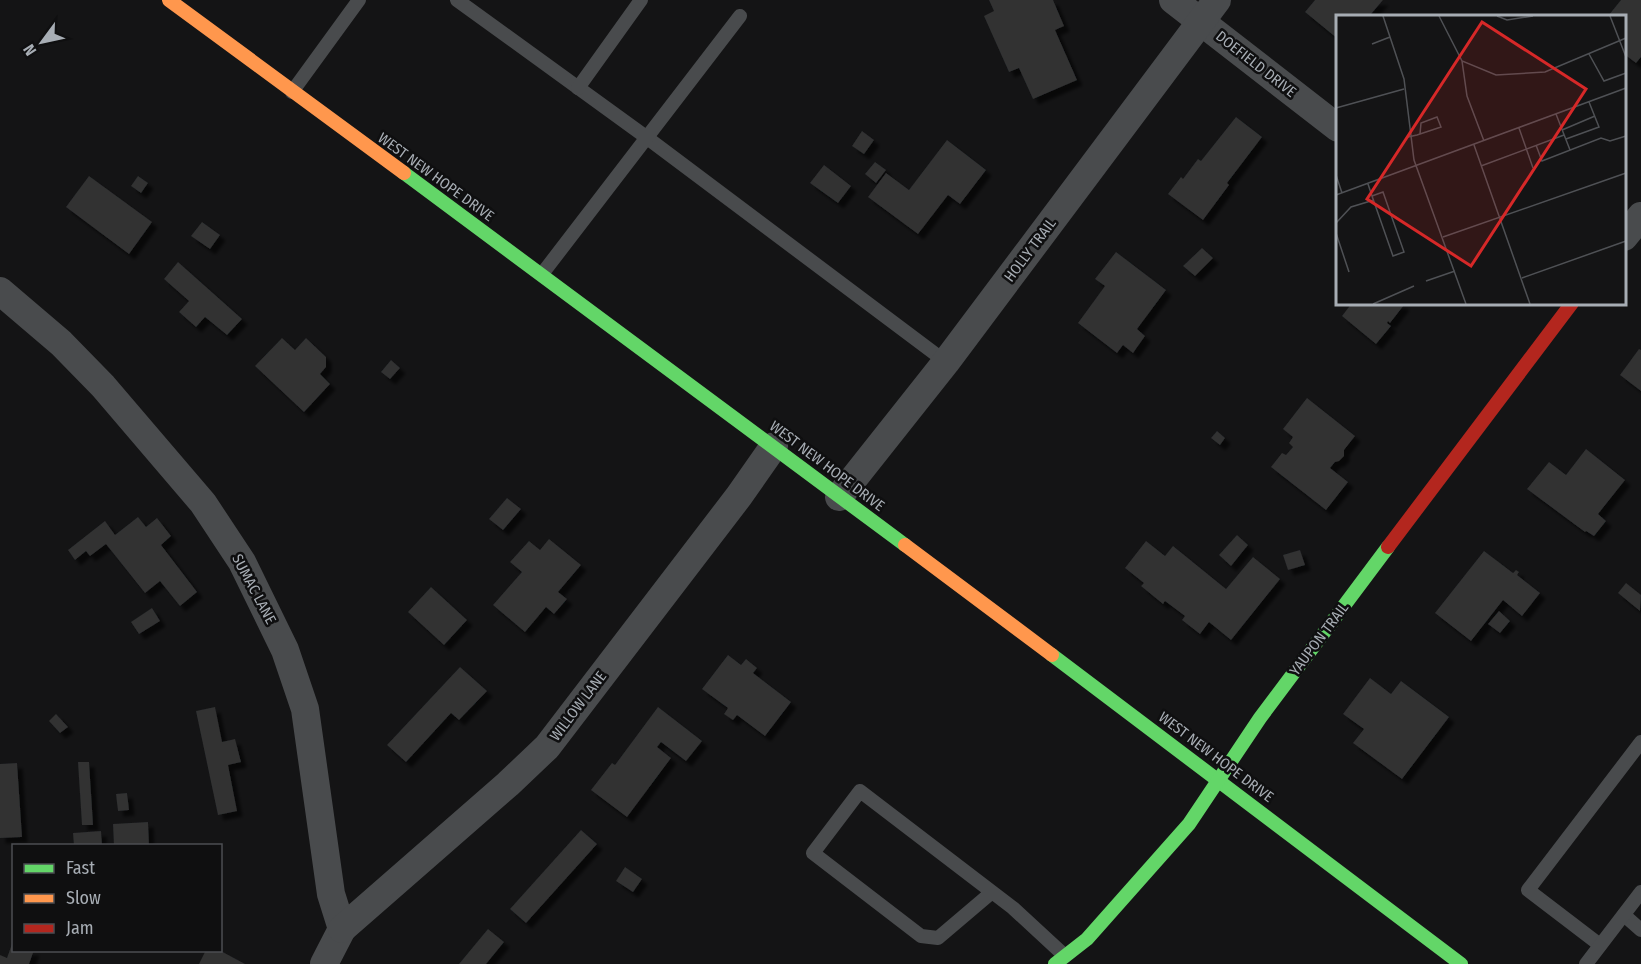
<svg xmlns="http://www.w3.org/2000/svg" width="1641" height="964" viewBox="0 0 1641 964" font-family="'Fira Sans Condensed',sans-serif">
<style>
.building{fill:#303132;filter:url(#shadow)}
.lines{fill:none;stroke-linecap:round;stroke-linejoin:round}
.lane{stroke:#494b4d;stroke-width:14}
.street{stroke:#494b4d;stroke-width:28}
.fast{stroke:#63d668;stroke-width:14}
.slow{stroke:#ff974d;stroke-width:14}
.jam{stroke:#b3261e;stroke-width:14}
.labels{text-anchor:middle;stroke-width:5;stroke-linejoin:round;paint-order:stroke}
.street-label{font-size:15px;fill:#a7adb4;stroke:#0f0f10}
.inset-road{fill:none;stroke:#4f5155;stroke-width:1.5}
.view{fill:#d62828;fill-opacity:0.15;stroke:#d62828;stroke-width:3}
.inset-edge{fill:none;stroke:#a7adb4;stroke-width:3}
</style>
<defs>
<filter id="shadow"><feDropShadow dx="5.5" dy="5.5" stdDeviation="1.5" flood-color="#0009"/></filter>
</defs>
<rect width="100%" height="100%" fill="#141415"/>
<g class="building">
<polygon points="989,0 1053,0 1064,26 1055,30 1077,80 1033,99 1019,68 1009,72 984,16 994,11"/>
<polygon points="1315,0 1383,0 1371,14 1374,16 1338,16 1338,39 1305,12"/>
<polygon points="1621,0 1641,0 1641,57 1636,63 1624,54 1624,16 1608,16"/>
<polygon points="1236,117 1262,137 1227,183 1229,185 1203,220 1168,194 1181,177 1183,179 1198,159 1201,161"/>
<polygon points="862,131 874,140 864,154 852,146"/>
<polygon points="947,140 986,170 960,204 948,195 918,234 868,197 886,173 909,190"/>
<polygon points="875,162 886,170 876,183 865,174"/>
<polygon points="824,165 851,186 838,203 810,183"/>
<polygon points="89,176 152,222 129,254 66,207"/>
<polygon points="138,176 148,183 141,193 131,186"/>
<polygon points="202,222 220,235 210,249 191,236"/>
<polygon points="1202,248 1213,258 1195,276 1183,266"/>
<polygon points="1116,252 1166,290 1137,329 1145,336 1133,353 1123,345 1117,353 1078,323 1105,286 1095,279"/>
<polygon points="178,262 242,319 227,335 205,317 196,327 179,312 189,301 164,279"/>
<polygon points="1352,303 1401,303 1404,305 1390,323 1388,321 1387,323 1391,326 1376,344 1342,316"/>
<polygon points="282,338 295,350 306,338 326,357 326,367 320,374 330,384 304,412 255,366"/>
<polygon points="1639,349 1641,350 1641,391 1620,375"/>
<polygon points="391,360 400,368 390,379 381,372"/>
<polygon points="1307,398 1355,436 1344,450 1344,456 1339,461 1335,462 1330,468 1348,482 1326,510 1271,467 1282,453 1286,455 1293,447 1289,443 1293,437 1283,429"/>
<polygon points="1217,431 1225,438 1220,445 1211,438"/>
<polygon points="1586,449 1625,480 1598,514 1606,521 1594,536 1586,531 1585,532 1527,489 1549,462 1566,475"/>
<polygon points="507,498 521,509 503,530 489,519"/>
<polygon points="138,517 146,527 157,518 171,536 161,545 197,592 180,606 160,581 145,593 106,544 90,556 86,551 75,560 68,550 105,521 115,535"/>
<polygon points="1237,535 1248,545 1231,566 1219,555"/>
<polygon points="549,539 581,565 558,592 567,599 554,614 546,607 525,632 493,605 522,572 510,562 529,541 540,550"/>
<polygon points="1146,541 1165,556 1173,546 1226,589 1253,557 1280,579 1231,640 1209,622 1200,634 1182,620 1185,616 1165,601 1163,604 1141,586 1144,583 1125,568"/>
<polygon points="1300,550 1305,565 1288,570 1283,555"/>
<polygon points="1484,551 1513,573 1516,570 1519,572 1517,575 1540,593 1522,616 1503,600 1471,641 1435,613"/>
<polygon points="1626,583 1641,595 1640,611 1618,593"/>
<polygon points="431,587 467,620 444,645 408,612"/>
<polygon points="152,608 160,621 139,634 131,622"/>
<polygon points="1499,611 1510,621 1500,633 1488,624"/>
<polygon points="728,655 741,665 746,659 757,668 753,673 791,702 765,736 737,715 733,720 724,714 728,708 702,689"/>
<polygon points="460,667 487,691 459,720 451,713 406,762 387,745"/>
<polygon points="1370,678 1391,694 1401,681 1449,717 1402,779 1353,743 1364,729 1343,714"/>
<polygon points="215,707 222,742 235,739 241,762 228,765 237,811 218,815 196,711"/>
<polygon points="658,707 702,741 686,761 661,742 657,747 671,758 627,817 591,790 612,763 615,765"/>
<polygon points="56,714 68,727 60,733 49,721"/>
<polygon points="78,762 89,762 93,825 82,825"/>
<polygon points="17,763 22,837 0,838 0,764"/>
<polygon points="127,793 129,810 118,811 116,794"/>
<polygon points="148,822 149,846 114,846 113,824"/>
<polygon points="581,830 597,844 526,923 510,909"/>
<polygon points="101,831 102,846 74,846 73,833"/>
<polygon points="625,867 642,879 633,892 616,881"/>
<polygon points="488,929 504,942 486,964 459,964"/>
<polygon points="13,941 14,950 34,950 29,964 0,964 0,955 7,958"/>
<polygon points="206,950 219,950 245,964 199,964"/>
</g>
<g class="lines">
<g class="lane">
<polyline points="457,0 646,137 946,362"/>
<polyline points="578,88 641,0"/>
<polyline points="292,92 359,0"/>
<polyline points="542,274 740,16"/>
<polyline points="991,893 938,938 921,936 813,853 860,791 1013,908 1065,956"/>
<polyline points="1624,915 1641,930"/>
<polyline points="1600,945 1528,890 1641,742"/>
<polyline points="1586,964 1641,892"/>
</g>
<g class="street">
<polyline points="1173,0 1338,128"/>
<polyline points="1624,237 1641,216"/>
<polyline points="0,291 61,343 103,386 203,503 242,562 285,650 305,709 331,894 342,929 324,964"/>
<polyline points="839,497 946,362 1217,0"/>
<polyline points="342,929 508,784 547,747 739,496 774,446"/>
</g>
<g class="fast">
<polyline points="404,173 905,545"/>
<polyline points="1052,655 1461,964"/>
<polyline points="1055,964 1087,939 1189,824 1260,718 1388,547"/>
</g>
<g class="slow">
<polyline points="169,0 404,173"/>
<polyline points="905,545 1052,655"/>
</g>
<polyline class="jam" points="1388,547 1572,303"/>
</g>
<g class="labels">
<g class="street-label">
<text transform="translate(1256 64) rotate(38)" y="5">DOEFIELD DRIVE</text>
<text transform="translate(436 177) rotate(36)" y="5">WEST NEW HOPE DRIVE</text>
<text transform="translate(1030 250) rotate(-53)" y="5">HOLLY TRAIL</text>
<text transform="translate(827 466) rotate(37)" y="5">WEST NEW HOPE DRIVE</text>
<text transform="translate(254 589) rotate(62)" y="5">SUMAC LANE</text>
<text transform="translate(1319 639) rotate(-53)" y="5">YAUPON TRAIL</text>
<text transform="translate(578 706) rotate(-53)" y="5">WILLOW LANE</text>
<text transform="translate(1216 757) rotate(37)" y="5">WEST NEW HOPE DRIVE</text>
</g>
</g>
<g transform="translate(1336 15)">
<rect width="290" height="290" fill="#141415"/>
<path class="inset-road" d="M47,1L68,64L78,145L130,289M103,1L126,46L160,60L209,57L290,23M161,1L171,5L197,1M274,1L290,42M36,29L54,22M253,39L268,66L290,58M126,46L131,81L148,126M0,93L68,74M220,99L234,135M183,113L197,153M226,115L259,101M72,122L81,120L105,112L101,102L85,108L84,119M230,124L263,112L253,87M138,130L194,289M200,130L206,146L265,123L274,126L290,121M145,151L228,120M0,160L6,178M32,169L36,181L57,241L68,237L47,177L36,181M0,180L290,73M0,208L15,192L38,185M0,218L13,257M107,222L290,158M186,263L290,226M90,266L119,256M37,289L78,271"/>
<path class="view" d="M146,7L250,74L135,251L31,184Z"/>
<rect width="290" height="290" class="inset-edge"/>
</g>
<rect x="12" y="844" width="210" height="108" fill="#0f0f10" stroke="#4c4e52" stroke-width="1.5"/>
<rect x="24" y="864" width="30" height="9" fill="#63d668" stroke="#4c4e52" stroke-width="1.5"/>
<text x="66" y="874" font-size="18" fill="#a7adb4">Fast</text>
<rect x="24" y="894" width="30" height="9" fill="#ff974d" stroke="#4c4e52" stroke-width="1.5"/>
<text x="66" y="904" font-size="18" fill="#a7adb4">Slow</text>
<rect x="24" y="924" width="30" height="9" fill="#b3261e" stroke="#4c4e52" stroke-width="1.5"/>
<text x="66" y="934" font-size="18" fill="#a7adb4">Jam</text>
<g transform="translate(42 42) rotate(237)" stroke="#0f0f10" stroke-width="4.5" paint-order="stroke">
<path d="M0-4.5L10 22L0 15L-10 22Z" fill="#a7adb4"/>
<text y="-9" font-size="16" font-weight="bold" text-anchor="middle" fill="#a7adb4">N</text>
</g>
</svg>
